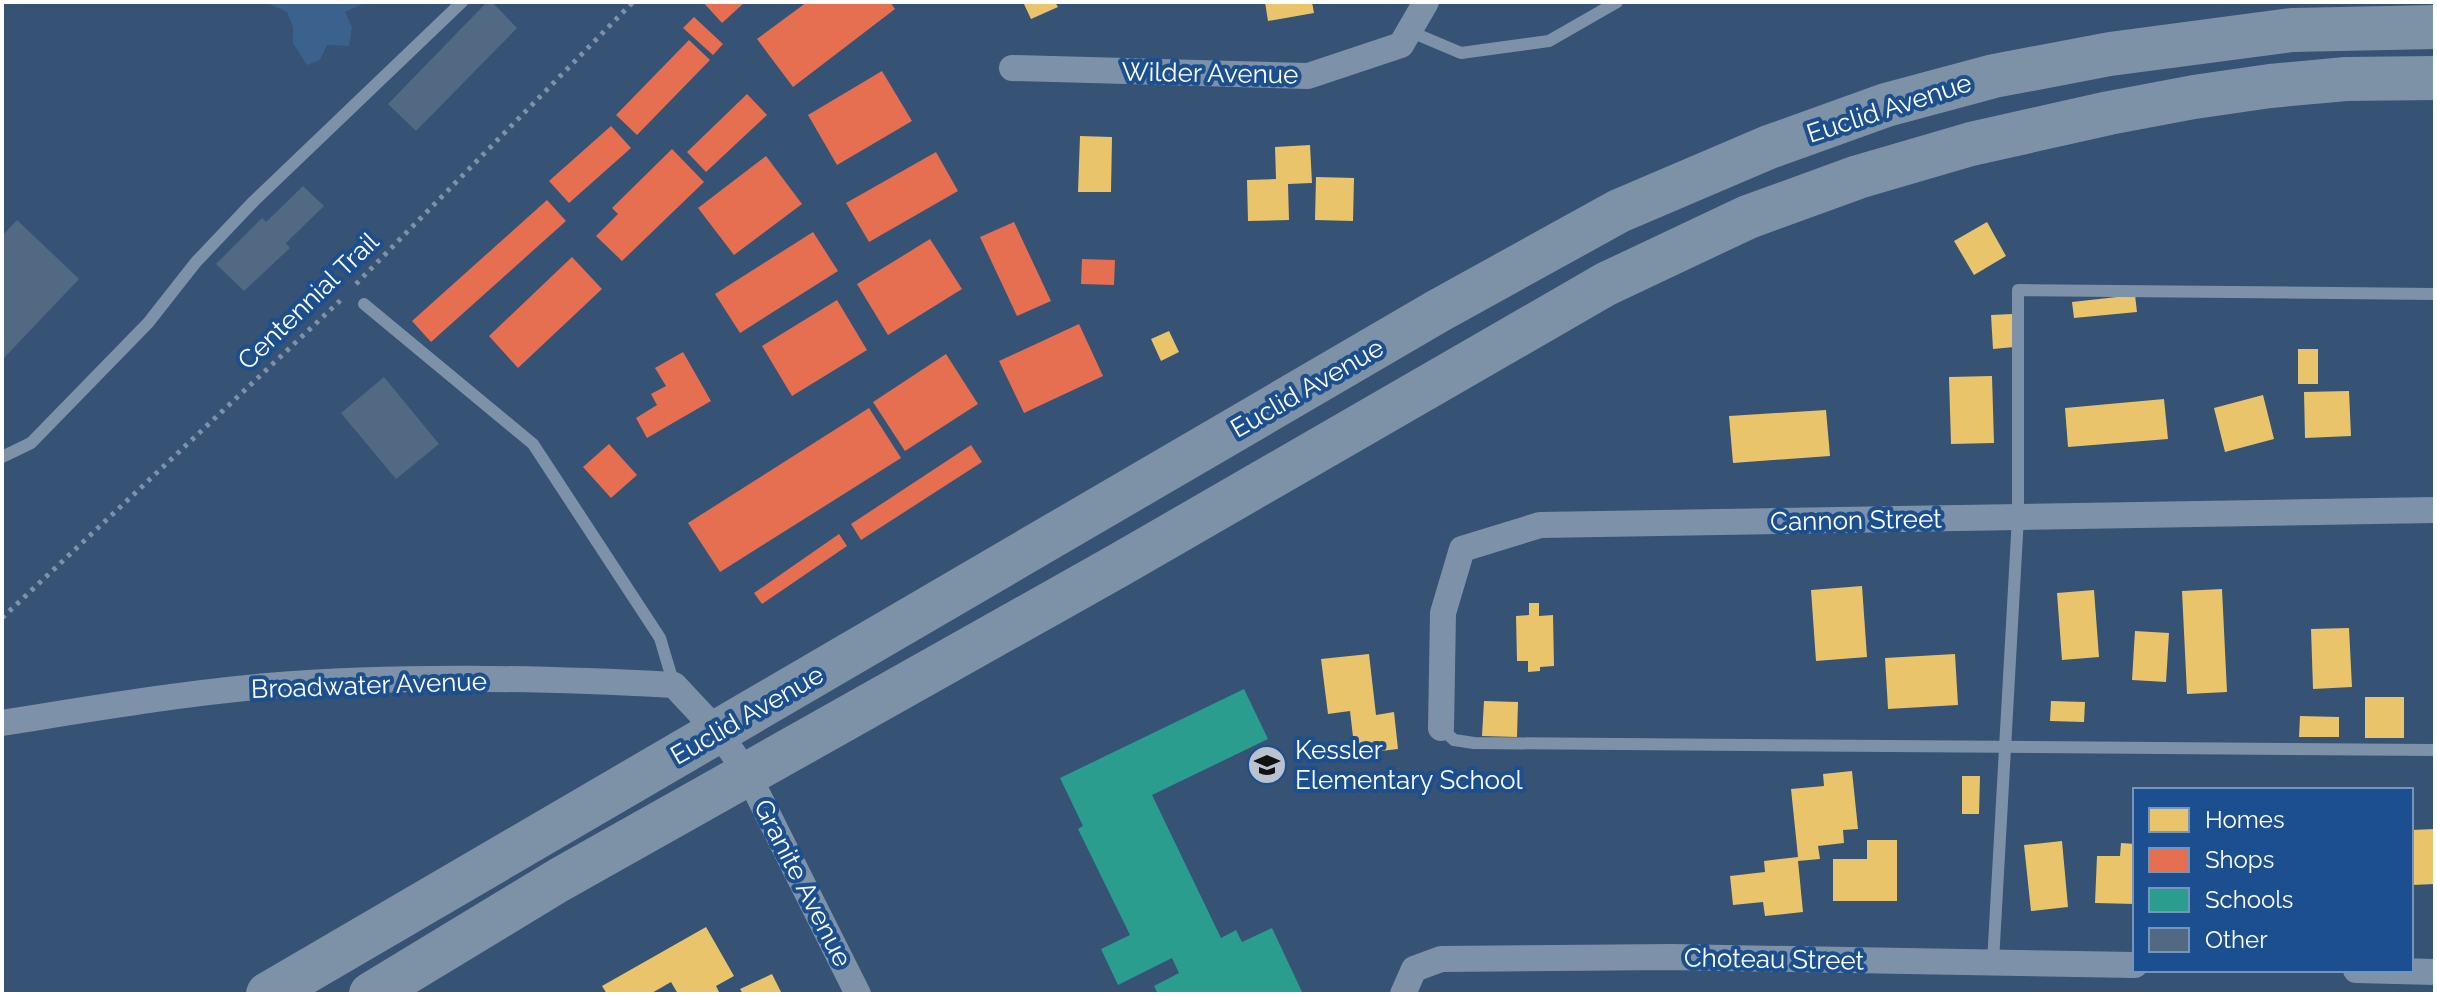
<svg xmlns="http://www.w3.org/2000/svg" width="2437" height="996" viewBox="0 0 2437 996" font-family="Raleway,sans-serif">
<style>
.water{fill:#3b618d}
.homes{fill:#e9c46a}
.shops{fill:#e76f51}
.schools{fill:#2a9d8f}
.building{fill:#526984}
.lines{fill:none;stroke-linecap:round;stroke-linejoin:round}
.path{stroke:#7d92a8;stroke-width:5;stroke-dasharray:4 6;stroke-linecap:butt}
.lane{stroke:#7d92a8;stroke-width:12}
.street{stroke:#7d92a8;stroke-width:26}
.highway{stroke:#7e92a7;stroke-width:44}
.labels{text-anchor:middle;stroke-width:8;stroke-linejoin:round;paint-order:stroke}
.street-label{font-size:26px;fill:#fff;stroke:#1b4f8f}
.poi-label{font-size:26px;fill:#fff;stroke:#1b4f8f;text-anchor:start}
</style>
<rect width="100%" height="100%" fill="#365274"/>
<polygon class="water" points="265,2 367,2 345,12 352,27 349,46 327,45 320,60 307,65 293,43 293,27 287,12"/>
<g class="homes">
<polygon points="1023,2 1055,2 1058,7 1031,19"/>
<polygon points="1265,2 1312,2 1314,13 1268,21"/>
<polygon points="1080,136 1112,137 1111,192 1078,192"/>
<polygon points="1310,145 1312,183 1288,184 1289,220 1248,221 1247,180 1276,179 1275,147"/>
<polygon points="1316,177 1354,178 1353,221 1315,220"/>
<polygon points="1987,222 2006,256 1974,275 1954,241"/>
<polygon points="2135,295 2137,312 2074,318 2072,302"/>
<polygon points="2012,314 2014,347 1993,349 1991,315"/>
<polygon points="1169,331 1179,352 1161,361 1151,339"/>
<rect x="2298" y="349" width="20" height="35"/>
<polygon points="1992,376 1994,443 1951,444 1949,377"/>
<polygon points="2349,391 2351,436 2305,438 2304,392"/>
<polygon points="2263,395 2274,439 2225,452 2214,408"/>
<polygon points="2164,399 2168,439 2068,447 2065,408"/>
<polygon points="1826,410 1830,456 1733,463 1729,416"/>
<polygon points="1862,586 1867,657 1816,661 1811,590"/>
<polygon points="2222,589 2227,692 2187,694 2182,591"/>
<polygon points="2094,590 2099,657 2062,660 2057,593"/>
<polygon points="1529,603 1539,603 1539,616 1553,615 1554,666 1540,667 1540,671 1528,672 1528,661 1517,661 1516,616 1529,615"/>
<polygon points="2349,628 2352,687 2313,689 2311,629"/>
<polygon points="2135,631 2169,633 2166,682 2132,680"/>
<polygon points="1369,654 1376,715 1394,712 1398,749 1355,754 1350,711 1328,714 1321,659"/>
<polygon points="1955,654 1958,705 1888,709 1885,658"/>
<rect x="2365" y="697" width="39" height="41"/>
<polygon points="1484,701 1518,702 1517,737 1482,736"/>
<polygon points="2051,701 2085,702 2084,722 2050,721"/>
<polygon points="2300,716 2339,717 2339,737 2299,737"/>
<polygon points="1852,771 1858,829 1843,830 1844,843 1818,846 1820,859 1798,861 1803,912 1765,916 1763,902 1733,905 1730,876 1765,872 1764,861 1798,857 1791,789 1824,786 1823,774"/>
<polygon points="1962,776 1980,776 1979,814 1962,814"/>
<polygon points="2435,829 2435,884 2412,885 2411,830"/>
<polygon points="1867,840 1897,840 1897,901 1833,901 1833,859 1867,859"/>
<polygon points="2062,841 2068,907 2031,911 2024,845"/>
<polygon points="2121,843 2135,844 2135,904 2095,903 2097,856 2120,856"/>
<polygon points="706,927 734,976 716,986 720,994 678,994 671,982 650,994 607,994 602,986"/>
<polygon points="772,974 782,994 743,994 740,989"/>
</g>
<g class="shops">
<polygon points="703,2 745,2 722,23"/>
<polygon points="807,2 890,2 895,9 793,87 757,39"/>
<polygon points="694,17 723,44 713,55 683,28"/>
<polygon points="689,40 710,60 637,135 616,115"/>
<polygon points="882,71 912,121 837,165 808,115"/>
<polygon points="747,94 767,115 706,172 687,152"/>
<polygon points="611,126 631,148 569,203 549,181"/>
<polygon points="672,149 704,182 622,261 596,236 618,214 612,208"/>
<polygon points="936,152 958,191 869,242 846,203"/>
<polygon points="766,156 802,204 734,255 698,208"/>
<polygon points="547,200 566,221 431,342 412,321"/>
<polygon points="1014,222 1051,301 1017,316 980,237"/>
<polygon points="813,232 838,271 740,333 715,294"/>
<polygon points="930,239 962,289 888,335 857,284"/>
<polygon points="572,257 602,289 518,368 489,336"/>
<polygon points="1082,259 1115,260 1114,285 1081,284"/>
<polygon points="837,300 867,350 792,396 762,346"/>
<polygon points="1079,324 1103,376 1024,413 999,361"/>
<polygon points="683,352 711,401 647,438 636,418 657,405 651,394 666,386 655,368"/>
<polygon points="946,354 978,404 905,451 873,402"/>
<polygon points="869,408 901,458 720,572 688,523"/>
<polygon points="609,444 637,475 611,498 583,467"/>
<polygon points="971,445 982,462 861,540 851,524"/>
<polygon points="839,534 847,546 762,604 754,593"/>
</g>
<polygon class="schools" points="1244,689 1268,739 1152,795 1221,938 1236,930 1242,942 1272,928 1303,994 1158,994 1154,986 1179,973 1172,958 1118,985 1101,949 1130,935 1078,829 1083,826 1060,778"/>
<g class="building">
<polygon points="487,2 492,2 517,28 416,131 388,104"/>
<polygon points="303,186 324,206 286,243 290,248 244,291 216,264 262,218 266,222"/>
<polygon points="17,220 79,279 2,360 2,236"/>
<polygon points="384,377 439,444 396,479 341,413"/>
</g>
<g class="lines">
<g class="path">
<polyline points="356,284 633,2"/>
<polyline points="2,618 344,297"/>
</g>
<g class="lane">
<polyline points="1409,31 1461,53 1549,41 1617,2"/>
<polyline points="364,304 533,444 660,638 674,685"/>
<polyline points="2,457 31,443 148,323 196,262 254,201 462,2"/>
<polyline points="1441,728 1454,740 1474,743 2435,750"/>
<polyline points="1993,962 2018,517 2018,290 2435,294"/>
</g>
<g class="street">
<polyline points="1012,68 1308,76 1401,45 1426,2"/>
<path d="M2,723C90,709 177,694 267,686C401,675 539,678 674,685L718,732L747,773L858,994"/>
<polyline points="1441,728 1443,613 1462,549 1540,525 2435,510"/>
<polyline points="2356,970 2435,972"/>
<polyline points="1403,994 1414,969 1441,959 1671,957 2135,965"/>
</g>
<g class="highway">
<polyline points="268,994 1438,311 1619,211 1769,147 1886,105 1994,76 2110,54 2292,30 2435,27"/>
<polyline points="371,994 559,880 1119,565 1606,284 1748,217 1858,177 1971,144 2109,113 2194,97 2270,86 2346,79 2435,78"/>
</g>
</g>
<defs>
<symbol id="school-disc" viewBox="-11 -11 22 22"><circle r="9.5" fill="#b9c2ce" stroke="#1b4f8f"/><path d="M0-5L7-2L0 1L-7-2ZM-4 1L0 2.5L4 1V4Q0 6-4 4Z" fill="#111"/></symbol>
</defs>
<g fill-rule="evenodd">
<use href="#school-disc" x="1245" y="743" width="44" height="44"/>
</g>
<g class="labels">
<g class="street-label">
<text transform="translate(1210 73) rotate(1)" y="9">Wilder Avenue</text>
<text transform="translate(1889 108) rotate(-18)" y="9">Euclid Avenue</text>
<text transform="translate(308 301) rotate(-44)" y="9">Centennial Trail</text>
<text transform="translate(1307 388) rotate(-30)" y="9">Euclid Avenue</text>
<text transform="translate(1856 520) rotate(-1)" y="9">Cannon Street</text>
<text transform="translate(369 685) rotate(-2)" y="9">Broadwater Avenue</text>
<text transform="translate(747 715) rotate(-30)" y="9">Euclid Avenue</text>
<text transform="translate(803 883) rotate(63)" y="9">Granite Avenue</text>
<text transform="translate(1774 959) rotate(1)" y="9">Choteau Street</text>
</g>
<g class="poi-label">
<text x="1295" y="759">Kessler<tspan x="1295" dy="30">Elementary School</tspan></text>
</g>
</g>
<rect width="2437" height="996" fill="none" stroke="#ffffff" stroke-width="8"/>
<rect x="2133" y="788" width="280" height="184" fill="#1b4f8f" stroke="#7695bc" stroke-width="2"/>
<rect x="2149" y="808" width="40" height="24" fill="#e9c46a" stroke="#7695bc" stroke-width="2"/>
<text x="2205" y="828" font-size="24" fill="#ffffff">Homes</text>
<rect x="2149" y="848" width="40" height="24" fill="#e76f51" stroke="#7695bc" stroke-width="2"/>
<text x="2205" y="868" font-size="24" fill="#ffffff">Shops</text>
<rect x="2149" y="888" width="40" height="24" fill="#2a9d8f" stroke="#7695bc" stroke-width="2"/>
<text x="2205" y="908" font-size="24" fill="#ffffff">Schools</text>
<rect x="2149" y="928" width="40" height="24" fill="#526984" stroke="#7695bc" stroke-width="2"/>
<text x="2205" y="948" font-size="24" fill="#ffffff">Other</text>
</svg>
